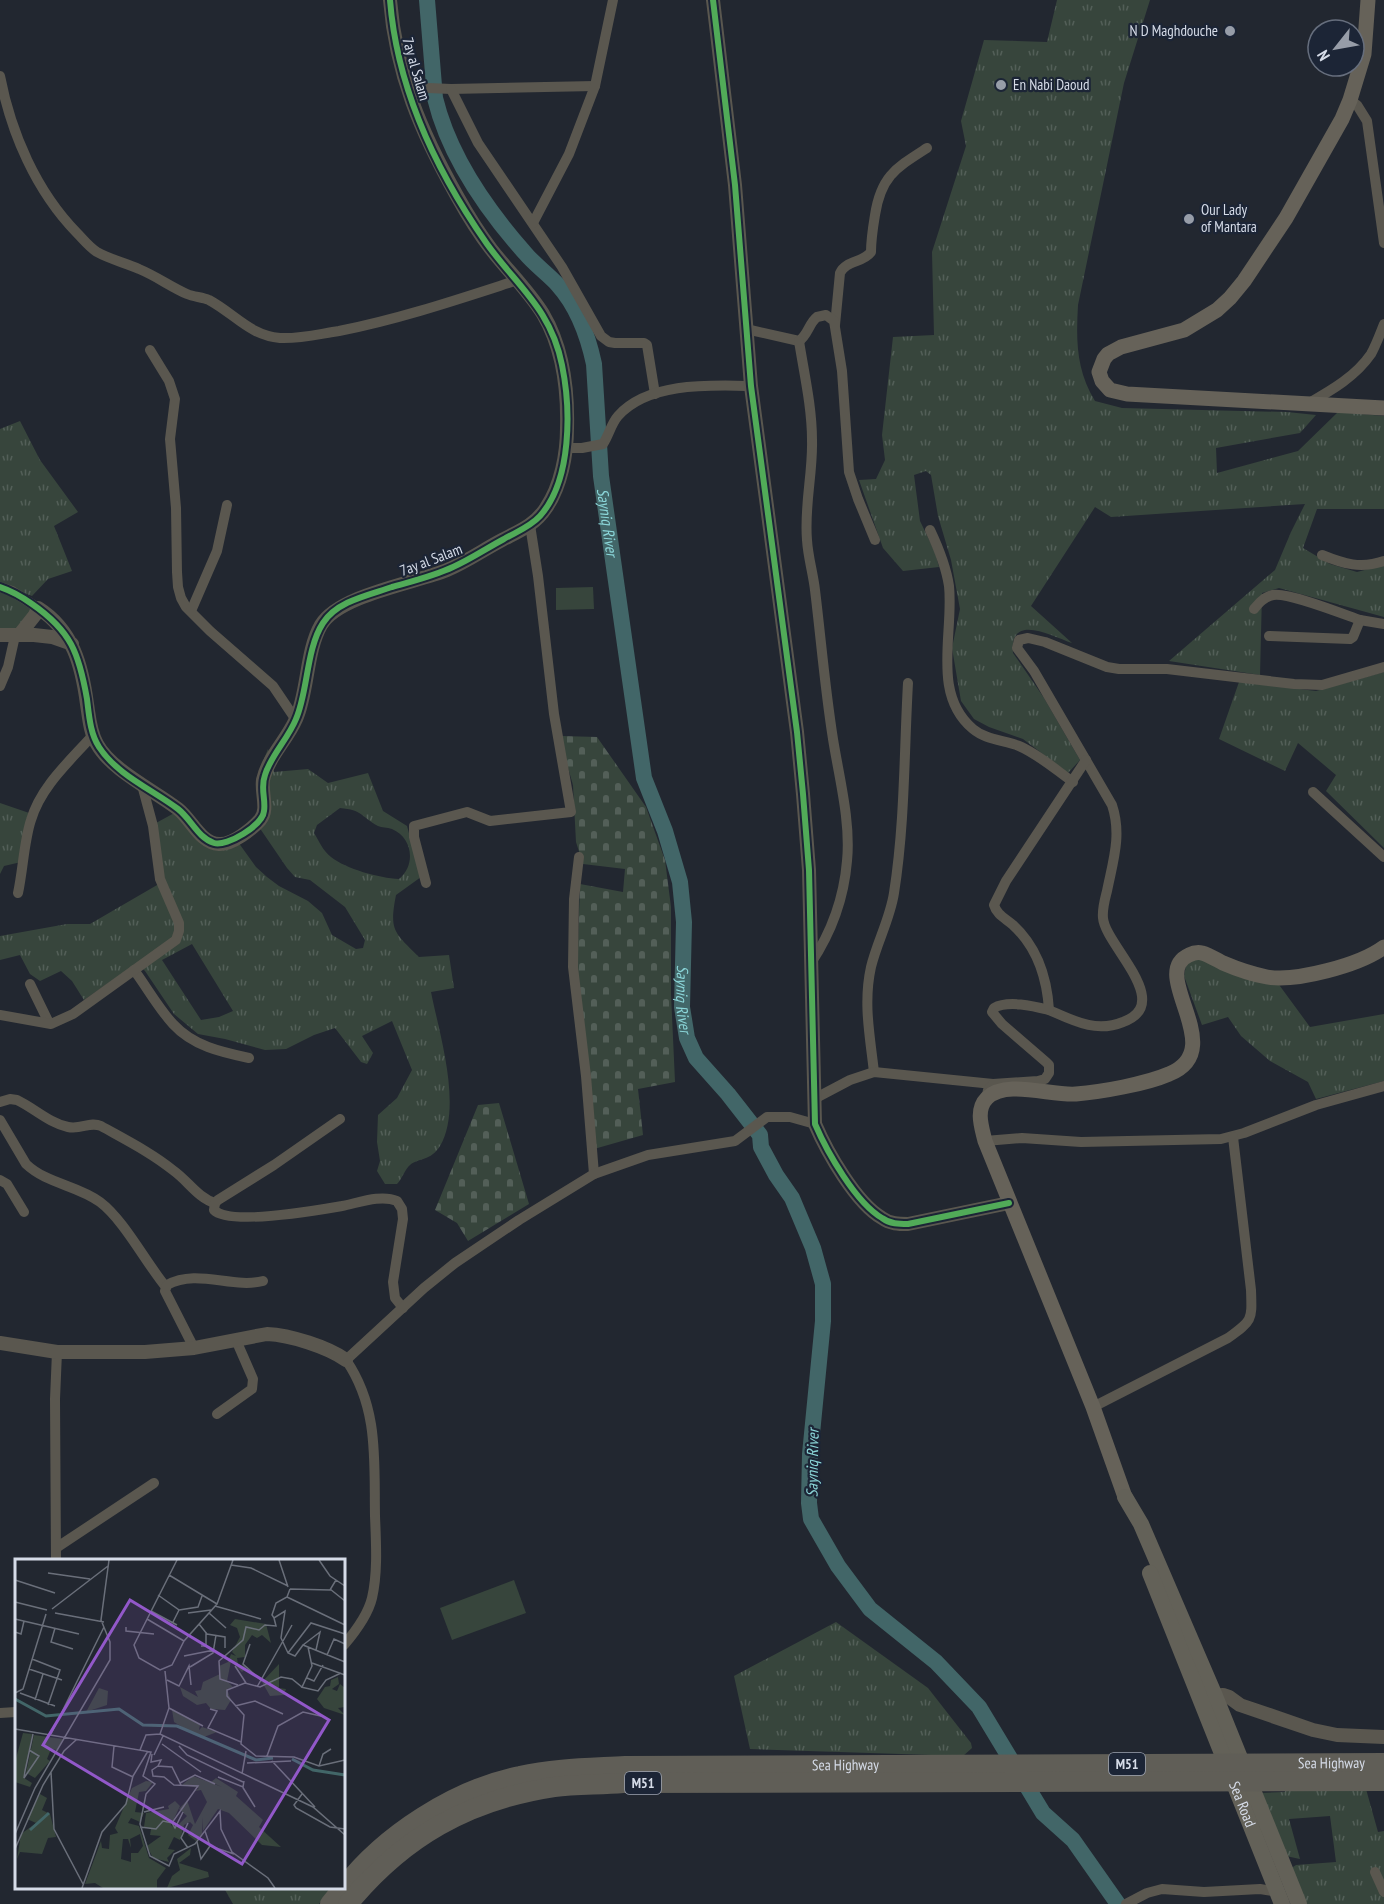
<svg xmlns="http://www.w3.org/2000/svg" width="1384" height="1904" viewBox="0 0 1384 1904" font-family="'PT Sans Narrow',sans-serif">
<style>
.grass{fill:url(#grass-tufts);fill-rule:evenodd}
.cemetery{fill:url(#cemetery-stones)}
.pitch{fill:#37453c}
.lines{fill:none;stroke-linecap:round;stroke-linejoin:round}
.river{stroke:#426668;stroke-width:16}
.minor{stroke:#5a574f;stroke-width:10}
.tertiary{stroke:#5a574f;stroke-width:14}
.secondary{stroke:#666259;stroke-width:15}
.primary{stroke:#636158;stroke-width:16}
.motorway{stroke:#605e57;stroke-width:20}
.cycleway-casing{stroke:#1c2536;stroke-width:10}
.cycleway{stroke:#51ab58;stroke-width:6}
.poi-dot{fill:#979da8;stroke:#1c2536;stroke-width:2}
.labels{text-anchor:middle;stroke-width:4.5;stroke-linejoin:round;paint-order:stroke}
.shield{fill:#1c2536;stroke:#9ea5b3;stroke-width:1.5}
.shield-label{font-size:14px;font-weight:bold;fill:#d6dce8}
.poi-label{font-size:15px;fill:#d6dce8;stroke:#1c2536;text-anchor:start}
.street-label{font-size:15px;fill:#d6dce8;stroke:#1c2536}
.water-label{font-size:16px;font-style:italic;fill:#8bd6d9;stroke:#1c2536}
.inset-river{fill:none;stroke:#426668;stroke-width:3}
.inset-road{fill:none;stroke:#6a6f7a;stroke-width:1.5}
.view{fill:#9258c9;fill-opacity:0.15;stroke:#9258c9;stroke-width:3}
.inset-edge{fill:none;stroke:#d6dce8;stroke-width:3}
</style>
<defs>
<pattern id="grass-tufts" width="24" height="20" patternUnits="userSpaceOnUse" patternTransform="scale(1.5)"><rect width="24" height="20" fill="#37453c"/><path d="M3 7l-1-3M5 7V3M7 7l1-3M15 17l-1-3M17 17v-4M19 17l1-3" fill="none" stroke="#535f58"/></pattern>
<pattern id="cemetery-stones" width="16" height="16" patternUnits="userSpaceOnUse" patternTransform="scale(1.5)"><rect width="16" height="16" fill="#37453c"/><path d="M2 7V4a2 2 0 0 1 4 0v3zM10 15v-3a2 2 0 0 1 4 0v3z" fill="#535f58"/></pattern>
</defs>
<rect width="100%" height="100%" fill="#222730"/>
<g class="grass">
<path d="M1057,0H1150L1124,83L1078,305C1076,340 1076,370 1095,401L1122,408L1287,412L1316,415L1300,433L1216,448L1217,473L1298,451L1338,412L1384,416V509H1317L1303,548L1330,564L1357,572L1384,565V617L1279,588L1262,593L1260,675L1169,661L1275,570L1291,532L1305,504L1111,517L1095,507L1031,606L1072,643C1052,636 1009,612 1013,653L1044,698L1080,760L1068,773L1023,739L989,727L974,719L961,701L952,648L960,609L951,560L938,516L931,475L926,471L914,475L920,521L935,552L939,567L903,571L883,548L859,480L876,479L885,460L882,435L893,337L934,335L932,252L966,146L961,121L984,40L1047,42Z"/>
<polygon points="20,421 40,460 78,512 54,526 72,571 48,579 32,596 0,584 0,429"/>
<polygon points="0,590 34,609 17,628 0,630"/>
<polygon points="1384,672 1384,848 1326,791 1336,775 1298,743 1285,771 1219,739 1239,682 1316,691"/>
<path d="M268,749L274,772L308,769L328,783L368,773L383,811L407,826L421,877L396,895C389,931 394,932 419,957L449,955L454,988L431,992C439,1033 463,1107 440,1146C431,1161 418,1158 410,1165C405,1169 402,1179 397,1184H385L377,1171L380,1161L377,1142L378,1115L397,1098L412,1070L392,1021L362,1036L373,1053L367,1064L361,1062L335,1028L314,1035L286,1049L265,1050L225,1039L198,1034L174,1014L145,971L137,963L84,1000L72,981L61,971L40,981L30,974L20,955L0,960V936L67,924H90L164,881L156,823L178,811L218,848L258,825L260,769ZM340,808C363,810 360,816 378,826C382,828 387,827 392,829C413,838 416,865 399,879C379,878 346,869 331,857C323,851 319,841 314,833L317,825ZM259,827L287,868L295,877L310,880L345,907L365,940L363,948L356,949L332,935L322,913L308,901L279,886L267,877L256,867L238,842ZM192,944L233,1011L219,1017L201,1020L162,960Z"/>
<polygon points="0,803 35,815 21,862 4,866 0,874"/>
<polygon points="1195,958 1277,982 1310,1027 1384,1014 1384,1081 1316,1099 1308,1082 1270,1061 1241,1036 1228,1017 1202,1025 1184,976 1187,961"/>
<polygon points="836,1622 928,1688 971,1743 972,1748 963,1756 750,1749 734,1676"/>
<polygon points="1284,1788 1366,1789 1378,1832 1384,1831 1384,1904 1304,1904 1290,1869 1296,1865 1336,1862 1330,1816 1289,1819 1300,1859 1286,1856 1259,1793 1285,1792"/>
<polygon points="224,1888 331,1888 319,1904 233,1904"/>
</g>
<g class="cemetery">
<polygon points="562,736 597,737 646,807 665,860 671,907 671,994 675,1082 638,1089 643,1135 594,1149 577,974 580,884 623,892 625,869 583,864 576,842 573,785 560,740"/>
<polygon points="499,1103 529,1204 468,1241 457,1223 435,1210 478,1105"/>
</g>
<g class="pitch">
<polygon points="593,587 594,609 556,610 556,588"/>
<polygon points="514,1580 526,1613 452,1640 440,1608"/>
</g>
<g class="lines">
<path class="river" id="s1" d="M427,0L435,98C449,156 486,209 525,253C535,265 548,274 558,285C577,306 588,336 594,364L601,476L644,778L665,831L680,882L684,922L682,1007L687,1038L696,1058L728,1094L760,1135L761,1147L776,1175L792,1198L813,1248L823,1284V1321L810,1454L809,1503L811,1519L838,1566L870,1609L936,1662L979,1707L1043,1813L1073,1840L1118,1904"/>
<g class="minor">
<path d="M0,76C11,133 36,191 77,233C83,239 89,247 97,252C109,259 126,263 139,269C156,276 171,287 187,294C194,297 202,297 209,300C235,314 249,335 280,338C300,339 319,334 339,331C400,319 459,299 518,280"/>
<polyline points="406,87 451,89 595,86"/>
<polyline points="451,89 478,143 562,267 601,336 609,342 615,343 644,343 647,345 655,394"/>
<polyline points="1350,100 1357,105 1367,121 1384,243"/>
<polyline points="533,223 569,154 595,86 613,0"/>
<path d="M835,325L840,273C846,260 863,263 871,252C871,239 873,227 875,215C881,176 896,168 927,148"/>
<path d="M746,329L799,341C808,335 809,323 817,317L826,315L834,321L842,371L849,472L858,499L875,540"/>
<path d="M799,341C804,373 812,407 812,440C813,473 804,506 807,540C808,557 813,573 815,590C821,639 825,689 833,739C839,777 851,822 847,861C844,897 831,933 811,963"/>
<polyline points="150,350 169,381 175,399 170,439 176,508 177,572 178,587 181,598 186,607 210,631 273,686 296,720"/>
<path d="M1309,403C1332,390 1356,376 1371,354C1376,345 1380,334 1384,324"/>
<path d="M567,448H582L603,444C609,435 611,424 618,416C648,382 710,385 751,386"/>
<path d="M930,530C939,549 946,566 949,586C954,633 931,694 973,729C986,740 1004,740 1019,746C1038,754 1056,770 1073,782"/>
<path d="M1322,555C1344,564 1361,569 1384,561"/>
<polyline points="0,587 12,591 38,608"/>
<path d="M1254,609C1259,603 1264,597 1273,595C1288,592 1343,614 1360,620"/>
<polyline points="191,611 217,551 227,505"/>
<polyline points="1269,636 1350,639 1353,637 1360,620 1384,624"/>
<polyline points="0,686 8,667 15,636"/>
<polyline points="1313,792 1384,857"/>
<polyline points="579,857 574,899 573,967 586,1076 594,1174"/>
<polyline points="426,883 414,837 414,826 467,812 490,821 571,812 554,714 538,576 530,525"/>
<path d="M18,893C23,870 24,841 31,820C41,786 70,761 93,735"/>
<path d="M134,970C146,986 159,1009 173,1024C193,1046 221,1052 249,1058"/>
<polyline points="30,984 49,1023"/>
<path d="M1049,1010C1074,1021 1096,1033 1123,1022C1175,1003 1105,945 1103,918C1102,909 1105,899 1107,891C1113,861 1122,835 1112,805L1034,671L1017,648L1019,640L1028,638L1045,642L1107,667L1119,669H1167L1294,684L1322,685L1384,667"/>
<polyline points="0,1015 51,1024 73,1014 176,940 179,931 179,923 160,879 153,826 142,785"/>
<path d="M874,1072C870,1036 863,1003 871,967C877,942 890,919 894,893C905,823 904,753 908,683"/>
<polyline points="814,1099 850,1080 874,1072 993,1084"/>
<path d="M986,1099L988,1090L993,1084L1038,1081L1045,1079L1049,1073V1065L1046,1062L1002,1024L992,1012L994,1008C1008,1000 1033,1006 1049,1010C1047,978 1037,947 1013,925C1005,918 997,915 994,905L1006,881L1086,760"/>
<path d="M0,1102L10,1099L17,1100C34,1108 49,1123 68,1127C81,1130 90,1121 101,1126C126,1140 152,1153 174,1171C188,1181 198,1198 215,1203"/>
<path d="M340,1119L274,1165L218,1200L215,1203L214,1210C229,1226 319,1210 342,1206C358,1203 381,1194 397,1201L402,1209L403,1219L393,1282L395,1298L403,1308"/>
<path d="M0,1120L26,1164C47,1184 77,1185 100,1202C124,1220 146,1263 166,1287"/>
<polyline points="985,1141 1022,1138 1081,1142 1221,1139 1244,1133 1316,1105 1384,1086"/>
<polyline points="0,1180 7,1184 24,1212"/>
<path d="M194,1348L165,1291L167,1285C197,1268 232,1289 263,1281"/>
<path d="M1093,1407L1228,1338C1253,1320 1252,1320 1251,1290L1233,1137"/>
<polyline points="217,1414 252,1389 253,1379 236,1340"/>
<polyline points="56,1548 154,1483"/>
<polyline points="56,1560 55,1399 57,1352"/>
<path d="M344,1645C355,1632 368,1615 372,1598C378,1572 376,1542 375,1516C374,1460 379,1408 346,1360L424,1288L455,1263L519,1220L594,1174L648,1155L735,1141L767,1117H790L815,1124"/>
<polyline points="0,1713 16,1712"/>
<polyline points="1375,1872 1384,1892"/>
<polyline points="1126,1904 1147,1893 1162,1889 1204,1892 1260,1889 1278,1892"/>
</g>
<g class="tertiary">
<path d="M713,0L735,185L751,386L797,732L803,794L809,870L815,1124C827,1152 856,1203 882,1218C890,1224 899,1224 908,1224L1009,1203"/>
<path d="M20,634L35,615L38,608C73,630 82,666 87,704C89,717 90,732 97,744C111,770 155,791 178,809C192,820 200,843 219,844C232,845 252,829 260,820C269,810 261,793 263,780C268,757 287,740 296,719C308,693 306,651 321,625C339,595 415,583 447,570C466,562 483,550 502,540C519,531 535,525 546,508C561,486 567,454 567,428C568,389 563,348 543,314C528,290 508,271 491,249C478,232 467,214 457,196C421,132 396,74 390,0"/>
<polyline points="0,635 34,635 52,637 72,644"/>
<path d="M0,1343L57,1352H145L194,1348L267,1334C290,1335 328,1347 346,1360"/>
<polyline points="1215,1696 1223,1695 1229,1697 1240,1705 1313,1730 1337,1735 1384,1737"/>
</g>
<g class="secondary">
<polyline points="1368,0 1364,54 1350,100 1342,119 1286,218 1244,281 1230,298 1217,310 1184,330 1121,347 1108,354 1104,359 1099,372 1102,381 1110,390 1127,394 1384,408"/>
<path d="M1125,1497L1093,1407L985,1141C982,1128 975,1110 987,1098C1006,1079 1051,1096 1076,1094C1101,1092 1146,1084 1169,1074C1231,1049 1147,974 1189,955C1193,953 1198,952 1202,953C1209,955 1217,960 1223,963C1237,969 1251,974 1267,977C1296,982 1360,965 1384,947"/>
</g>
<g class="primary">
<polyline points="1125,1497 1141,1524 1215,1696 1299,1904"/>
<path id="s2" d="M1150,1573L1282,1904"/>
</g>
<g class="motorway">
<path id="s3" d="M344,1887C384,1835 455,1789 520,1776C555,1768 590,1768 625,1766L1384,1763"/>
<polyline points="330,1904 343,1888"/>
<path d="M348,1904C403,1837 468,1800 554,1787C576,1784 600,1785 623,1783L1384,1781"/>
</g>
<defs>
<g id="cycleway">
<path d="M713,0L735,185L751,386L797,732L803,794L809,870L815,1124C827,1152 856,1203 882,1218C890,1224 899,1224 908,1224L1009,1203"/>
<path d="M0,587C12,591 21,596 32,604C71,631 79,653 87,699C89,715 90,733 99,747C117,775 153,790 178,809C191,819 198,838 214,843C227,847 263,825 264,811C266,799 260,788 265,775C271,755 288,739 296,719C308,692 306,649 323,623C337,601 369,595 392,587C413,581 434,576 453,567C471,559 487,548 504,539C516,532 530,527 540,516C572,480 571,409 562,365C551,309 517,286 487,244C436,171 397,89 390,0"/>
</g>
</defs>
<use href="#cycleway" class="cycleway-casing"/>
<use href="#cycleway" class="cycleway"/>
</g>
<g class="poi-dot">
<circle cx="1230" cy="31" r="6"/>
<circle cx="1001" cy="85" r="6"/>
<circle cx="1189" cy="219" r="6"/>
</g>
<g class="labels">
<g class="shield">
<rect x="1109" y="1753" width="36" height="22" rx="4.5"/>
<rect x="625" y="1772" width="36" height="22" rx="4.5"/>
</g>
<g class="shield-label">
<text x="1127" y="1769">M51</text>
<text x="643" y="1788">M51</text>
</g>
<g class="poi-label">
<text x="1218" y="36" text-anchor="end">N D Maghdouche</text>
<text x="1013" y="90">En Nabi Daoud</text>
<text x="1201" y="215">Our Lady<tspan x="1201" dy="17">of Mantara</tspan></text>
</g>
<g class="street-label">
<text transform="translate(416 69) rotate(74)" y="5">7ay al Salam</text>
<text transform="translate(431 560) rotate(-21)" y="5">7ay al Salam</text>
<text dy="5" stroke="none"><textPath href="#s3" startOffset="1024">Sea Highway</textPath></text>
<text dy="5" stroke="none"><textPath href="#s3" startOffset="538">Sea Highway</textPath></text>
<text dy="5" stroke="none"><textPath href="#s2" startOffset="249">Sea Road</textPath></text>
</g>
<g class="water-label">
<text dy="6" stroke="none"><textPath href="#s1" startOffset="572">Sayniq River</textPath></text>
<text dy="6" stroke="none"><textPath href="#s1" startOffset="1058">Sayniq River</textPath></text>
<text transform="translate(812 1463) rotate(-89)" y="6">Sayniq River</text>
</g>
</g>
<g transform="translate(15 1559)">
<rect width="330" height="330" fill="#222730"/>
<path d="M220,60L251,65L256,84L247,76L242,79L237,76L230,86V98L222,99L223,105L233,108L227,113L216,102L212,122L218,128L212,130L216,141L210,151L196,150L191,144L182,146L168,137L165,128L183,138L180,132L186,131L188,123L205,115L204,107L213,103L216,95L221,97L217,93L225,78L222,69L215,66ZM264,105V129L271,130L269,136L255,137L247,123ZM323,118L324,125L317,130L322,132L325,125L330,129V148L323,149L330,156L309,149L302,140L310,128L315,127L316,121ZM84,129L93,132L92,146L71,153ZM8,174L17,175L9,219L17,224L15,228L0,223V203ZM19,176L48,180L42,191L36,190L32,200L35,202L20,219L11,214ZM178,217L207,228L196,223L201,219L223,233L221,237L248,261L244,268L266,288L247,286L214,254L203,250L188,272V258L187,275L181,282L173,276L178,266L175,263L169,266L165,281L159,278L153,290L160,291L152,299L154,303L138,299L132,287L146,277L135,276L136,270L129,268L131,254L154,250L153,247L160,242L165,247L156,266L160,269L172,257L164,250L172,241L180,265L192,243L186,231L180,232L184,229L167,226ZM131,222L138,223L131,232L124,233L120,253L129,254L125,263L116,259L113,264L124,267L134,299L151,309L142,321V329H88L80,324L70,325L86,282L87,289L94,290L95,276L103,274L100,269L117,229ZM125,275L128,287L123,294H116V303L106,300L108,280H113L116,289L115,280ZM25,235L32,239L27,251L35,255L41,278L33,279L27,295L5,293L2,300L6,275L21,264L12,260ZM176,289L175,296L164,304L193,313L194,318L152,329L157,317L165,311L162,300Z" fill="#37453c" fill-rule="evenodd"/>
<path d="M157,151L185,166L184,171L187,168L202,173L189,178L177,174L159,163Z" fill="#37453c"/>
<path class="inset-river" d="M0,140L31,157L104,150L128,166L162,167L241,201L258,199M277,200L298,211L330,216M15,271L34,254"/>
<path class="inset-road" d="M162,1L119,86L124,99L145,111L157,106L169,82L202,45L218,1M264,1L273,28M304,1L315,17L330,27M216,6L236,9L273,27M33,14L75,20M154,16L202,45M0,21L40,34M275,30L272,38L261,44L257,56L259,59L270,52L266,79L273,94L280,97L288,86L330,103M275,30L315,31L321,21M315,30L330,42M143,36L164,51L158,63M272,38L330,66M0,43L32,51M200,47L246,60M37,50L93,7M164,51L183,48L187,37M136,52L162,66M40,54L89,63M173,54L196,51M194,54L211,69M0,60L64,75M132,60L169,82M184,65L192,75L210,78V89M111,68V72L139,75M40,69L36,83L58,90M0,73L6,75L9,62M235,85L228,105L247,122M288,86L305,73L301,91M186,87H191V73M293,88L297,107L287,128L277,120L266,118L245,128L230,124L212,131V137L229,156L226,185L241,197L279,198L304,207L330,201M273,94L296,64L330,75M312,96L319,80L330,85M169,97L199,91M17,100L45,111L33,146M297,104L330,116M220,107L231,124M175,108L198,94L201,76M14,110L47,121M292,119L299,122L308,106M152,121L164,127L174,107L176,126M223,126L205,120L204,102L228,81L231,68L244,71L250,66L261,67L259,59M242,128L277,66M286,128L303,132L311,121L326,114M0,134L8,130L31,55M5,134L40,147M20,141L28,115M220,147L240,142L268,155M154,149L188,167M195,150L202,152L193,169L226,183M0,170L136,193L128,217L140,225L131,235L125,265L135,297L154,307L159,295L180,285L205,252L206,270L217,293L253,319L260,329M36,175L89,68M145,175L154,149L150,112M147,185L186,213M99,187L97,208L118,218M164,187L172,196L228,223M14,191L24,197L9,219L10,212L18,175M125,191L131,176L145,175L298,248L330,276M137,195L136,203L146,201L143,207L157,208L166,226M139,196L148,177M252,197L263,167L288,153L310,158M257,202L300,248M232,204L276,202M304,207L308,195L316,190M36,213L39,270L68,325M227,215L231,192M203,218L228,228L229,222M165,224L180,216L200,225M227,227L240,248M287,235L279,246L281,249L315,268L330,270M129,253L149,248M157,264L160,269L168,253M173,264L166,279L173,289M125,268L141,270L148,262L157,264L183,227L159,226L149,218L138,217L137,211L143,207M190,272L195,287L219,295M0,275L20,229L95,101V83L86,61L94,1M182,283L186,300L195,287M0,290L28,226L49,192L61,181M67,329L87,273L111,245L118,217L133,192"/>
<path class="view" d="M115,41L314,161L227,305L28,186Z"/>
<rect width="330" height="330" class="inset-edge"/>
</g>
<g transform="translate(1336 48) rotate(239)"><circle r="28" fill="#1c2536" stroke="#666e7d" stroke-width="1.5"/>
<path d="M0-4.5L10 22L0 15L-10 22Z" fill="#979da8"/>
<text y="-9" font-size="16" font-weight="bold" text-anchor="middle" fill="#d6dce8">N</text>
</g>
</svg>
